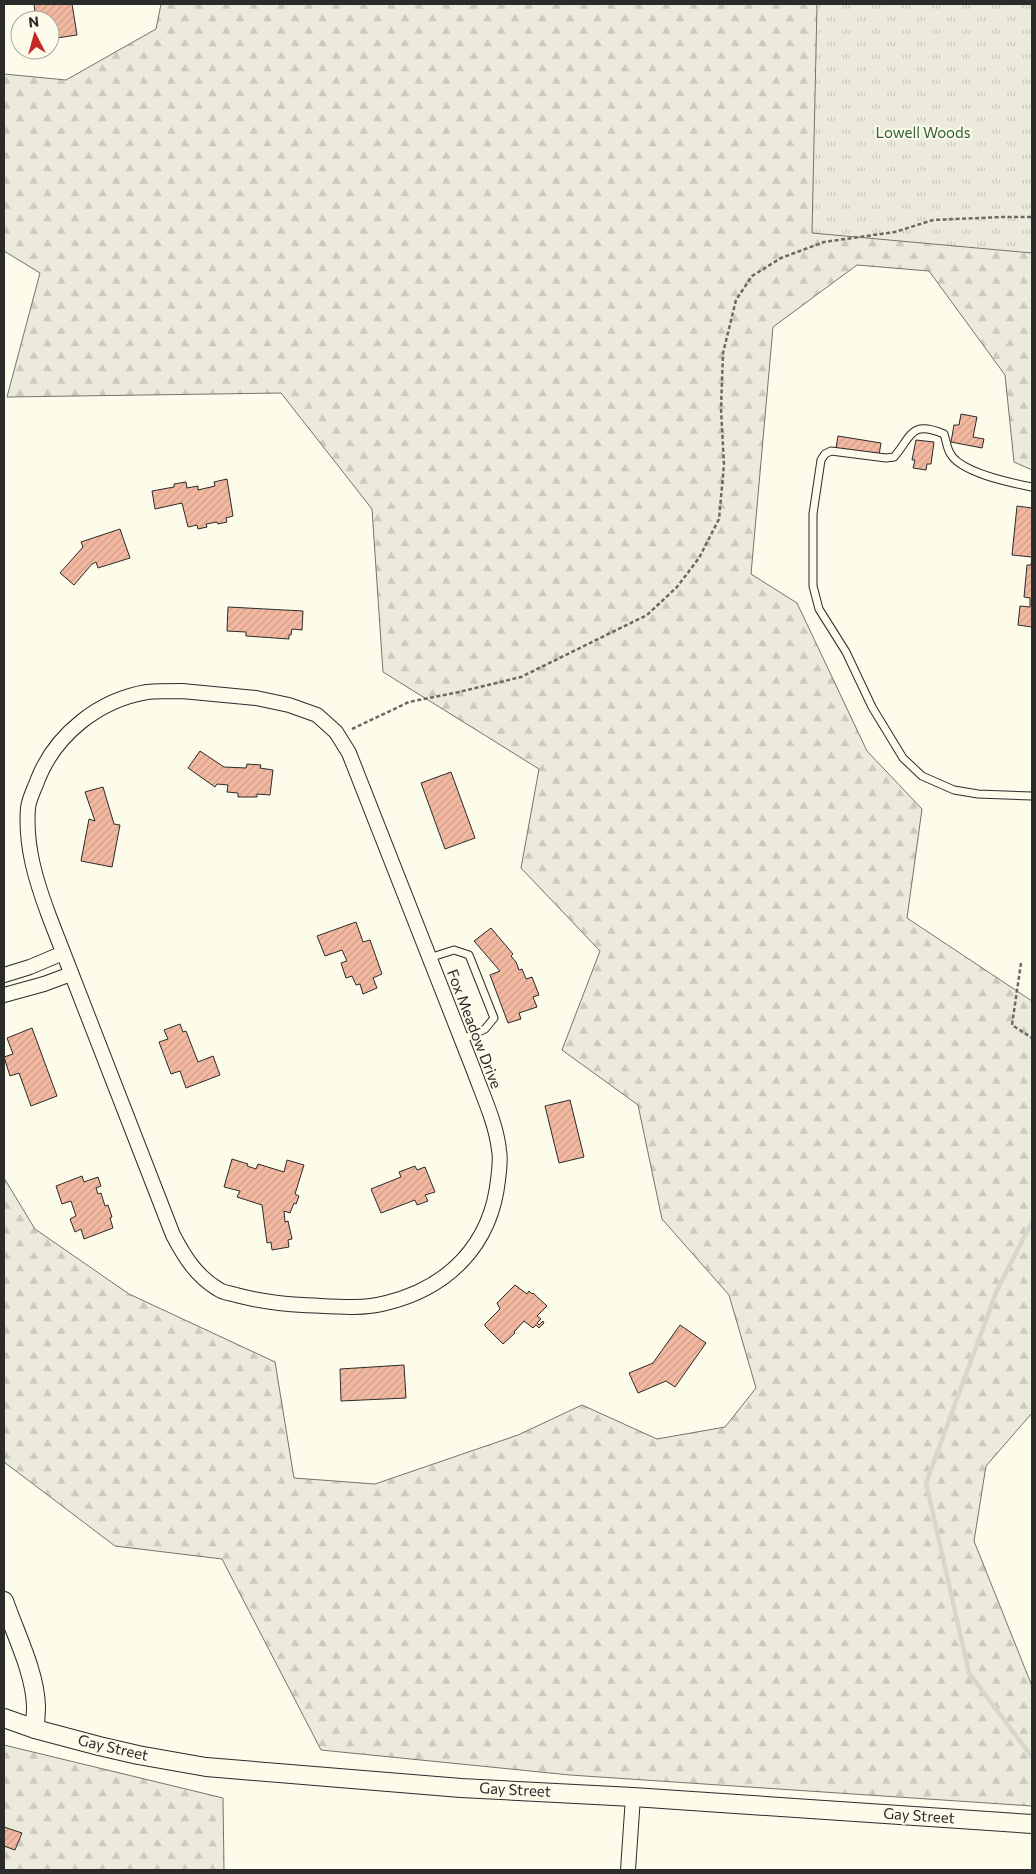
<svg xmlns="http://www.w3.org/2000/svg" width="1036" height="1874" viewBox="0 0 1036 1874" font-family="Commissioner,sans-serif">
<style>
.forest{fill:url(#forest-firs);stroke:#74746e}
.park{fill:url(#park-tufts);stroke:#74746e}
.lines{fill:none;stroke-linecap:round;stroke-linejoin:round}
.stream{stroke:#d8d7c9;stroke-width:4.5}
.building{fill:url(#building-hatch);stroke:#2b2b2b}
.service-casing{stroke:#2b2b2b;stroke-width:9}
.minor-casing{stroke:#2b2b2b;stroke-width:16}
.tertiary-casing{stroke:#2b2b2b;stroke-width:20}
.path{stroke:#6a6964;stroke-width:2.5;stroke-dasharray:4 2.5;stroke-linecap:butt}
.service{stroke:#fdfbea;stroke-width:7}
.minor{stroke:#fdfbea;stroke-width:14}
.tertiary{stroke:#fdfbea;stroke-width:18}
.labels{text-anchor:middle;stroke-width:4;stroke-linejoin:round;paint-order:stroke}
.park-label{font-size:15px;fill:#34623c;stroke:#fdfbea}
.street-label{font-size:15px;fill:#2b2b2b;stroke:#fdfbea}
</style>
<defs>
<pattern id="forest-firs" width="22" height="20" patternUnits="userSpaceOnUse" patternTransform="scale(1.25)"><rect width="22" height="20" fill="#ecebdb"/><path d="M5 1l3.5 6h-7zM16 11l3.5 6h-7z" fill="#cbcabc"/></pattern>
<pattern id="park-tufts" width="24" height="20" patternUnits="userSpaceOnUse" patternTransform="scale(1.25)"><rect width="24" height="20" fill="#ecebdb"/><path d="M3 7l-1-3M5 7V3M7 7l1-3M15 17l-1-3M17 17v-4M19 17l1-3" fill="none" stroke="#cbcabc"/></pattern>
<pattern id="building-hatch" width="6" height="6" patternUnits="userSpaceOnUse" patternTransform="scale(1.25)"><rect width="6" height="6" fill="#f2b8a0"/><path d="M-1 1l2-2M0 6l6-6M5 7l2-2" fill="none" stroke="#d09e8a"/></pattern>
</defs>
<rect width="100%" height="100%" fill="#fdfbea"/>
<g class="forest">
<polygon points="161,4 1032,4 1032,470 1014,462 1005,375 929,271 857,265 773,327 751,574 797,603 867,751 922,809 907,918 1032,1001 1032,1413 986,1466 974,1541 1032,1686 1032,1806 570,1775 321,1750 222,1559 115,1546 4,1462 4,1178 35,1229 129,1294 275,1362 294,1478 375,1484 518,1435 582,1405 657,1439 725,1427 756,1388 729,1295 662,1219 638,1105 562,1050 600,951 521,868 539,769 383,672 372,509 281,393 7,397 40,273 4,251 4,74 66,80 156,29"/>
<polygon points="4,1745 223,1798 224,1870 4,1870"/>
</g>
<polygon class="park" points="817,4 1032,4 1032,253 812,233"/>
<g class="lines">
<polyline class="stream" points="1032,1222 997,1290 926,1483 969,1673 1032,1757"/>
</g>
<g class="building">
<polygon points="34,4 72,4 77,35 50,39 50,20 36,20"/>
<polygon points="961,414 977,417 973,437 984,439 982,448 951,442 954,425 959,425"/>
<polygon points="838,436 881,443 879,455 836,448"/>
<polygon points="916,440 934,442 931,464 927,464 926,470 913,468 915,460 912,460"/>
<polygon points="227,479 233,516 226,518 227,522 218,524 217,522 206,524 207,527 198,529 197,525 188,527 182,503 155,509 152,491 174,487 174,484 186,482 187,488 198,486 198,490 215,486 214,482"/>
<polygon points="1017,506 1032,508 1032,627 1018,625 1020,606 1030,607 1030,598 1024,597 1027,565 1031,565 1032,557 1012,555"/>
<polygon points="120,529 130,558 98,568 96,562 92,564 74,585 60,573 83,547 81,542"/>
<polygon points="228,607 303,611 302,630 292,629 291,635 289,635 289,639 246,636 246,632 227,631"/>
<polygon points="200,751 224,767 246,768 247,764 261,765 260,768 273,770 270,795 257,794 257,797 238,797 238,793 227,792 228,785 217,784 215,787 188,768"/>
<polygon points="451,772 475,838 445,849 421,783"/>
<polygon points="103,787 114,824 120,825 112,867 81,861 89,819 95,821 85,792"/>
<polygon points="356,922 363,942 370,940 382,974 373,978 377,988 363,994 360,984 356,985 352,976 346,978 341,963 347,961 342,950 325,956 317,936"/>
<polygon points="491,928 513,954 511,956 516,962 519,970 522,969 526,979 532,977 539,995 533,997 537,1007 519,1013 521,1019 508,1023 490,975 500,971 474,941"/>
<polygon points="180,1024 183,1032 186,1031 198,1062 213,1056 220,1075 186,1088 180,1071 171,1074 159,1042 168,1039 164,1030"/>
<polygon points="32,1028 57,1096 31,1106 19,1073 10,1076 4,1057 13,1054 7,1038"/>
<polygon points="570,1100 584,1157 559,1163 545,1106"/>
<polygon points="232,1159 248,1164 247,1166 256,1169 258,1164 284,1172 287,1160 304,1165 295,1194 299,1196 296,1204 294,1203 290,1213 284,1211 285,1222 288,1221 292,1239 288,1240 289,1247 272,1250 271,1242 267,1243 262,1205 237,1197 240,1191 224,1187"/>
<polygon points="415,1166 417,1170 425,1167 435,1192 425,1195 428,1201 417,1205 415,1200 381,1213 371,1189 401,1177 399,1172"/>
<polygon points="82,1176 84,1182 98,1177 101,1186 96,1188 98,1194 101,1193 105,1206 108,1205 112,1217 110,1218 113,1228 84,1239 81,1229 75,1232 70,1219 76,1216 71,1201 62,1204 56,1186"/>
<polygon points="515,1285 527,1294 529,1291 532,1294 533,1293 547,1306 537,1316 541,1319 537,1323 539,1325 543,1321 544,1323 539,1328 536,1325 533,1328 524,1321 514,1332 515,1333 503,1344 485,1326 485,1324 500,1309 497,1303"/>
<polygon points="680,1325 706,1343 675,1387 666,1381 638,1393 629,1373 653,1363"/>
<polygon points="404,1365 406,1398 341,1401 340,1369"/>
<polygon points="4,1827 22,1833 15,1850 4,1846"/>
</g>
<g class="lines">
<defs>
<g id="service">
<path d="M1032,487C1012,483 960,473 950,453C947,448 946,440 944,434C910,420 912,436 894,457L886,458L831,451L825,454L821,460L813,514V586L819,609L846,652L872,707L903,758L922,776L954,790L978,794L1032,796"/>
<polyline points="429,958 454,950 469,955 494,1018 485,1029 461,1040"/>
</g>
<g id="minor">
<path d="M182,691L256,698L289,705L317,715L336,732L349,753L474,1071C483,1096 496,1123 499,1150C501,1160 499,1171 498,1180C491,1245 448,1288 386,1303C360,1310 330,1306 303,1305C280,1304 259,1301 236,1295C230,1293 223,1293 218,1289C196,1276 184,1256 173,1235L49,916C36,881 25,846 28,808C29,798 35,788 38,779C56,734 99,700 147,692C158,691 170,691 182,691Z"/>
<polyline points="4,975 30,967 63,953"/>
<polyline points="4,995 44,984 71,974"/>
<polyline points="628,1870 633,1797"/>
</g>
<g id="tertiary">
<path d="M4,1601C15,1633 35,1672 36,1706C36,1713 35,1721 35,1729"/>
<polyline points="4,1718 35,1729 99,1746 138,1755 206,1767 461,1788 633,1797 1032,1824"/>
</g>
</defs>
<use href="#service" class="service-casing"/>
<use href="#minor" class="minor-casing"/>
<use href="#tertiary" class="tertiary-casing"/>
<g class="path">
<polyline points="352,729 409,702 459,692 521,677 647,615 677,587 699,558 719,519 724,465 721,409 723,353 736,300 752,276 781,258 824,242 895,232 933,220 1002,217 1032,217"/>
<polyline points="1021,963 1012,1025 1032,1038"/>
</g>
<use href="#service" class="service"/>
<use href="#minor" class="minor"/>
<use href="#tertiary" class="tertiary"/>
</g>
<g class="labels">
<g class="park-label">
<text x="923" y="138">Lowell Woods</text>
</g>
<g class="street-label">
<text transform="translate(474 1029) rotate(69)" y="5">Fox Meadow Drive</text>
<text transform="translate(113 1748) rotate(13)" y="5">Gay Street</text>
<text transform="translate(515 1790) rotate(3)" y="5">Gay Street</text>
<text transform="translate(919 1816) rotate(4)" y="5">Gay Street</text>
</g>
</g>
<rect width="1036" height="1874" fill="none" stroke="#2b2b2b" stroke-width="10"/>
<g transform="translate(35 35) rotate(354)"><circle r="24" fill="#fdfbea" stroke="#a9a89e"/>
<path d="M0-4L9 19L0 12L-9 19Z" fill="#c62828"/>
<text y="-8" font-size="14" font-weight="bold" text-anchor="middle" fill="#2b2b2b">N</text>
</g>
</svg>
